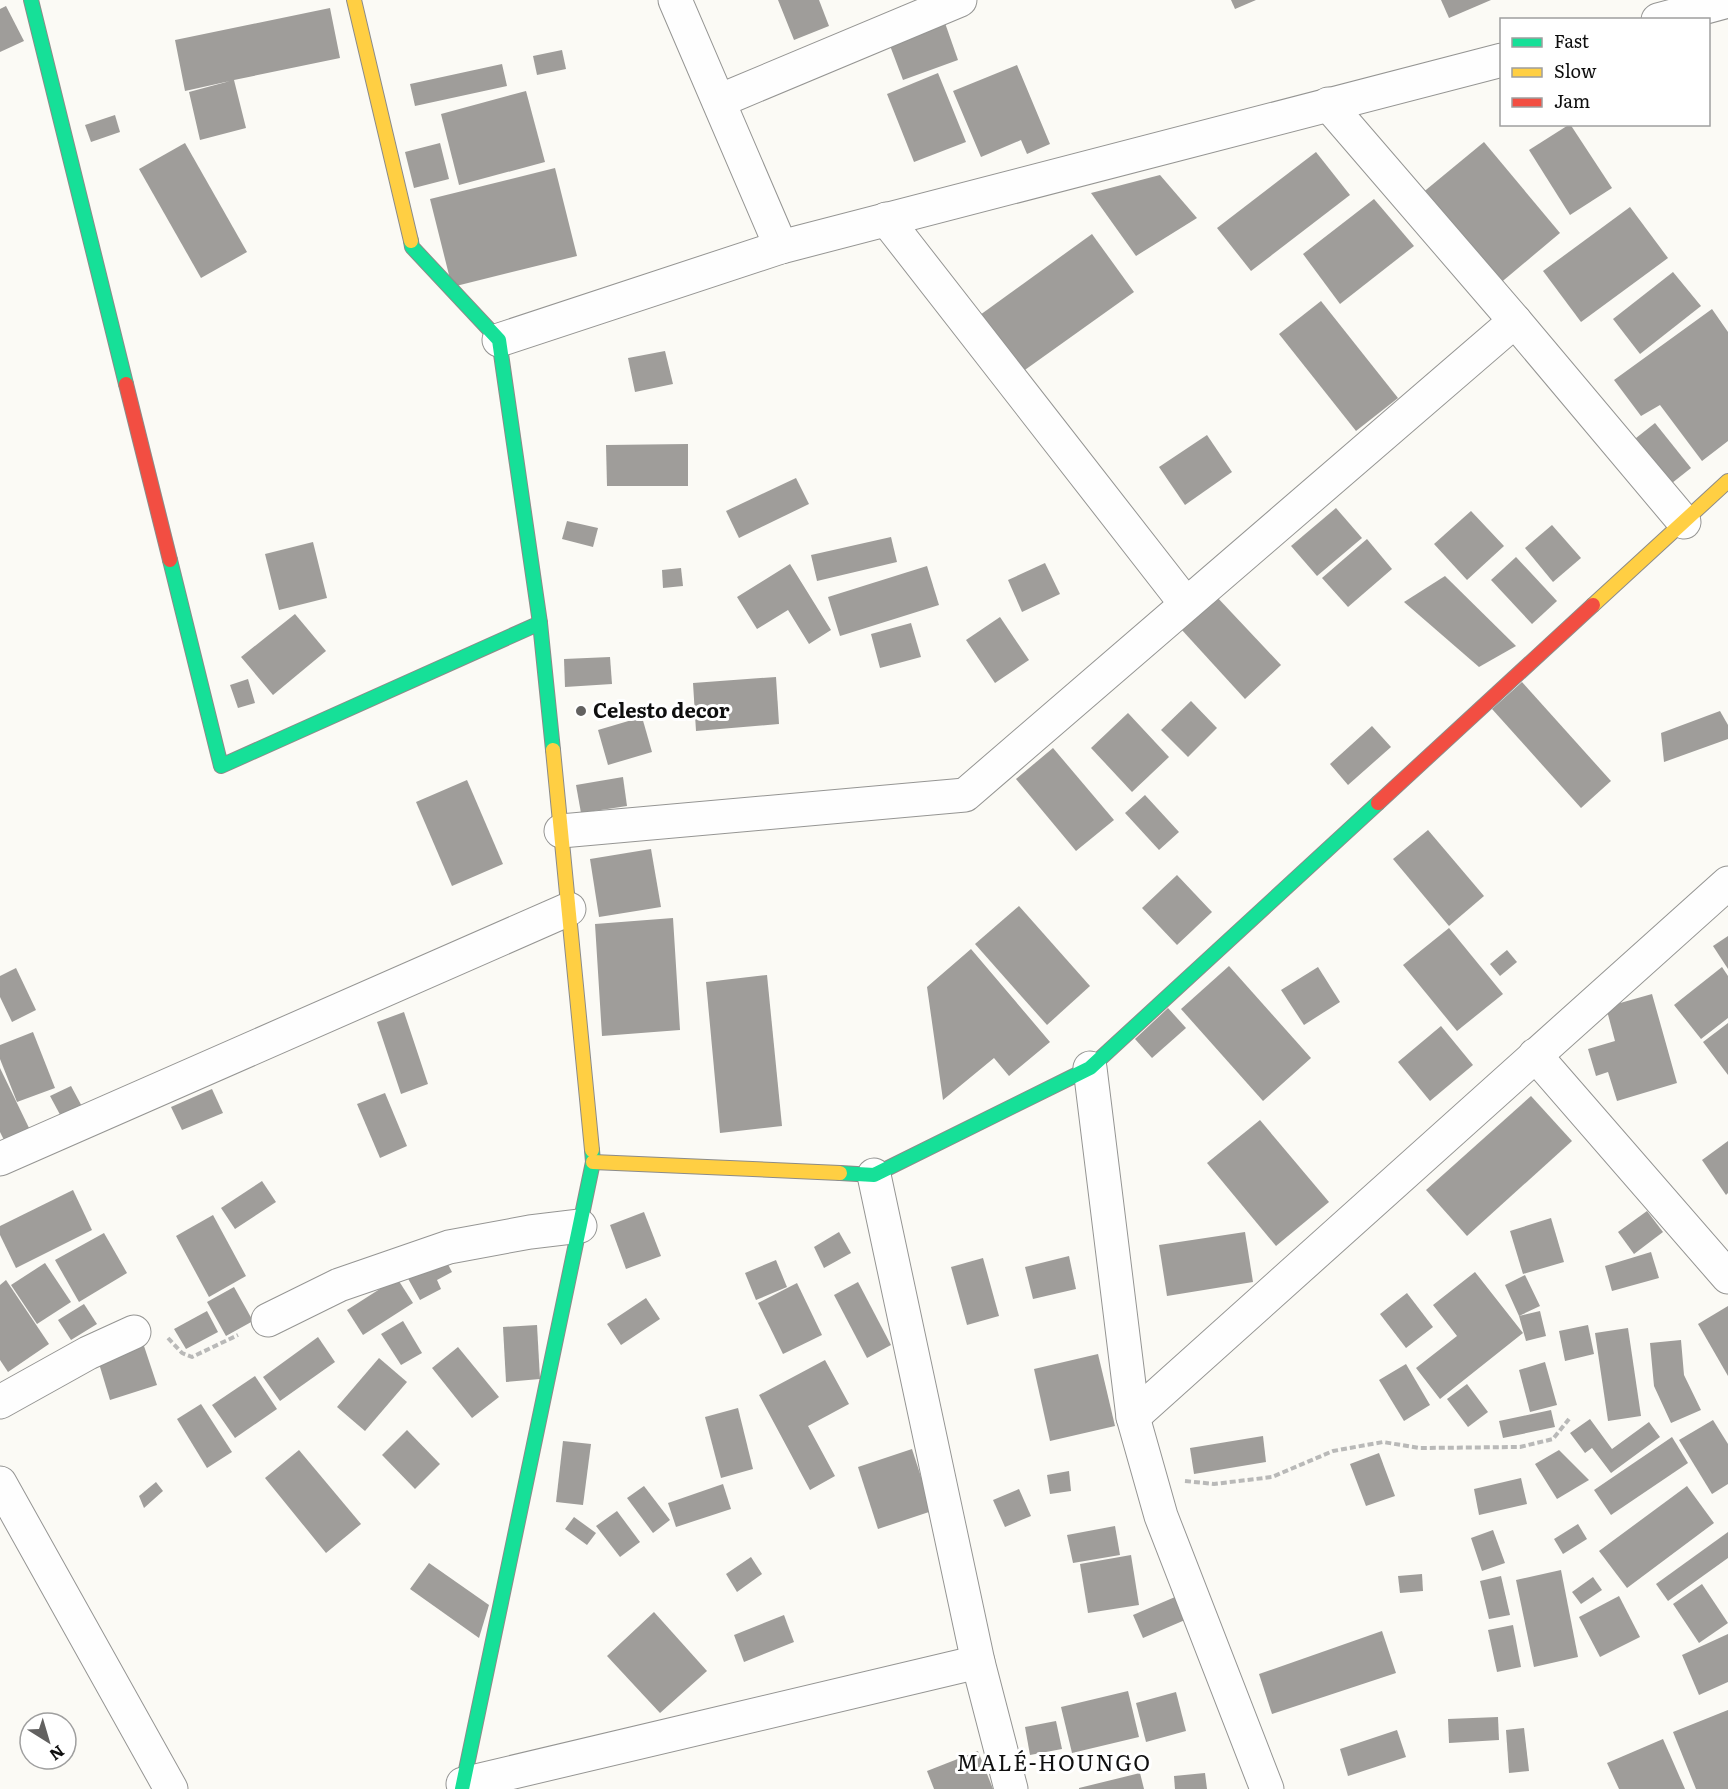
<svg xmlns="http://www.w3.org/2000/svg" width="1728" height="1789" viewBox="0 0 1728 1789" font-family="Literata,serif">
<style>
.building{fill:#9f9d9a}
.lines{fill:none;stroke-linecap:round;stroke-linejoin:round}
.street-casing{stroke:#959593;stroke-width:35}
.fast-casing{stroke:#8c8b89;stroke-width:16}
.slow-casing{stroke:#8c8b89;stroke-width:16}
.jam-casing{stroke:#8c8b89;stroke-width:16}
.path{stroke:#b9b9b8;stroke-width:4;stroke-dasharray:6 3;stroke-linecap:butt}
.street{stroke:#fefefe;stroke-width:33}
.fast{stroke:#16e098;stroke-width:14}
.slow{stroke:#ffcf43;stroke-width:14}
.jam{stroke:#f24e42;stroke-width:14}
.poi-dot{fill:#626160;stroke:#fff;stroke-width:2}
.labels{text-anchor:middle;stroke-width:6;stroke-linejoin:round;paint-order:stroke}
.poi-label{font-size:20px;font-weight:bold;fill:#0f0f0f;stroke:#fff;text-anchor:start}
.quarter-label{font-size:22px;letter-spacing:1.5px;fill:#0f0f0f;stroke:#fff}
</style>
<rect width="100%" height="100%" fill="#fbfaf5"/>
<g class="building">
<polygon points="778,0 819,0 829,26 794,40"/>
<polygon points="1231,0 1256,0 1235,9"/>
<polygon points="1441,0 1491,0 1449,18"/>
<polygon points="6,6 24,41 0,52 0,9"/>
<polygon points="330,8 340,58 234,80 246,128 200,140 189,92 230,81 185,91 175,40"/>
<polygon points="945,23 958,60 903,80 889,43"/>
<polygon points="562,50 566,69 537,75 533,56"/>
<polygon points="502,64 507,86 415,106 410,84"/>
<polygon points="1017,65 1050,144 1027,154 1021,140 981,157 953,91"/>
<polygon points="938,73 966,142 914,162 887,94"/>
<polygon points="526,91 545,162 459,185 441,114"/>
<polygon points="115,115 120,132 91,142 85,125"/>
<polygon points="1570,124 1612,188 1570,215 1529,150"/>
<polygon points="1484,142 1560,233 1498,285 1421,194"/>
<polygon points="185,143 247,252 201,278 139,169"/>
<polygon points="440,143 449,179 414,188 405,152"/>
<polygon points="1316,152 1350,195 1251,271 1217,228"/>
<polygon points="555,168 577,256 452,287 430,199"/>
<polygon points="1160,175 1197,218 1136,256 1091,193"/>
<polygon points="1374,199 1414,246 1340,304 1303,254"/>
<polygon points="1630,207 1668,258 1581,322 1543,271"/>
<polygon points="1092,234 1134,292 1022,372 980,315"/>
<polygon points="1673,272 1701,306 1640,354 1613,319"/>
<polygon points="1321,301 1398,398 1356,431 1279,334"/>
<polygon points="1712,309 1728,332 1728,441 1702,461 1660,405 1641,416 1614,380"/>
<polygon points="665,351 673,384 635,392 628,358"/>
<polygon points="1655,423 1691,468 1667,487 1631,442"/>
<polygon points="1207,435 1232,472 1185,505 1159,467"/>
<polygon points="688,444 688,486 607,486 606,445"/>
<polygon points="796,478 809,504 739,538 726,511"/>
<polygon points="1336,508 1362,538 1317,576 1291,546"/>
<polygon points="1471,511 1504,546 1467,580 1434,544"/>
<polygon points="567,521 598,528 593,547 562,539"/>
<polygon points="1552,525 1581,558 1553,582 1525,548"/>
<polygon points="891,537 897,562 817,581 811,555"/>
<polygon points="1367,539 1392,569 1348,607 1322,578"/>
<polygon points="313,542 327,598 279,610 265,554"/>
<polygon points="1516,557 1557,601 1532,624 1491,580"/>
<polygon points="1045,563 1060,594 1022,612 1008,580"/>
<polygon points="790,564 831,630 809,644 788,610 757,629 737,597"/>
<polygon points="927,566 939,605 840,636 828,597"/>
<polygon points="681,568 683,586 663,588 662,570"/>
<polygon points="1445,576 1516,646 1479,667 1404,602"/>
<polygon points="1216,596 1281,665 1245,699 1181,629"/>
<polygon points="295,614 326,651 273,695 241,657"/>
<polygon points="1000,617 1029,660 995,683 966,640"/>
<polygon points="911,623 921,657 880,668 871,634"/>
<polygon points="610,657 612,684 565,687 564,659"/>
<polygon points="776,677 779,724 696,731 693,683"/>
<polygon points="248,679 255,703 238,708 230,685"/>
<polygon points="1522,682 1611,781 1581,808 1492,709"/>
<polygon points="1191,701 1217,728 1188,757 1161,730"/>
<polygon points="1720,711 1728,725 1728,739 1664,762 1661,733"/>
<polygon points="1128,713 1169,757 1132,792 1091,748"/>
<polygon points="642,717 652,752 608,765 598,730"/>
<polygon points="1372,726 1391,747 1348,785 1330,764"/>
<polygon points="1053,748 1114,820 1076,851 1016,779"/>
<polygon points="623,777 627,806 581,813 576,785"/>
<polygon points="467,780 503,864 452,886 416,802"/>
<polygon points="1145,795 1179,832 1159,850 1125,813"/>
<polygon points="1428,830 1484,896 1449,926 1393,859"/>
<polygon points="651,849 661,907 599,917 590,859"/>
<polygon points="1177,875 1212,912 1177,945 1142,908"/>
<polygon points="1019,906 1090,986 1047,1025 975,944"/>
<polygon points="673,918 680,1030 602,1036 595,924"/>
<polygon points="1449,928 1503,994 1457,1031 1403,965"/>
<polygon points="1728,936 1728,969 1713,946"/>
<polygon points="971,949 1050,1042 1009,1076 994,1058 943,1100 927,987"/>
<polygon points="1507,950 1517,962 1500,976 1490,964"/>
<polygon points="1229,966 1311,1058 1263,1101 1181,1009"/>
<polygon points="1318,967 1340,1002 1304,1025 1281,990"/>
<polygon points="1722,967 1728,976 1728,1018 1701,1039 1674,1005"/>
<polygon points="16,968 36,1010 12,1022 0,997 0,976"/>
<polygon points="767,975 782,1126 720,1133 706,982"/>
<polygon points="1652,994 1677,1083 1617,1101 1608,1072 1596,1076 1588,1049 1615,1041 1606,1007"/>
<polygon points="1168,1008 1186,1028 1152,1058 1135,1039"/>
<polygon points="404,1012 428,1084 401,1094 377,1022"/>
<polygon points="1728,1023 1728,1075 1703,1042"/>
<polygon points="1441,1026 1473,1065 1430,1101 1398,1062"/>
<polygon points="33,1032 55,1088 17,1102 0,1059 0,1045"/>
<polygon points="0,1068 30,1130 5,1142 0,1132"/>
<polygon points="71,1086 85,1112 64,1122 50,1096"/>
<polygon points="212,1089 223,1113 182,1130 171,1107"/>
<polygon points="385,1093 407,1146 380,1158 357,1104"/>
<polygon points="1531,1096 1572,1141 1467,1236 1426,1190"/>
<polygon points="1260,1120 1329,1202 1276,1246 1207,1163"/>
<polygon points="1728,1141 1728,1193 1726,1195 1702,1160"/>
<polygon points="262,1181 276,1202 235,1229 221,1208"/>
<polygon points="73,1190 92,1230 16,1268 0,1235 0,1226"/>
<polygon points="1647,1211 1663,1232 1634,1254 1618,1232"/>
<polygon points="644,1212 661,1256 626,1269 610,1225"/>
<polygon points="213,1215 246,1276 209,1297 176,1236"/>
<polygon points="1551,1218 1564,1262 1523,1274 1510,1231"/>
<polygon points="839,1232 851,1253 824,1268 814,1247"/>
<polygon points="1245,1232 1253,1282 1167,1296 1159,1245"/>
<polygon points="104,1233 127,1273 79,1302 55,1260"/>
<polygon points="1651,1252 1659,1278 1612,1291 1605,1266"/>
<polygon points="443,1255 452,1272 437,1280 441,1289 420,1300 406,1275"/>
<polygon points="1069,1256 1076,1289 1033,1299 1025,1267"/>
<polygon points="983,1258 999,1316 967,1325 951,1267"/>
<polygon points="776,1260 787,1287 756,1300 745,1273"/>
<polygon points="45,1263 71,1302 37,1324 11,1285"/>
<polygon points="1475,1272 1523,1333 1440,1399 1416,1368 1457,1336 1433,1305"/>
<polygon points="1525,1275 1540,1306 1519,1316 1540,1311 1546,1336 1526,1341 1519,1316 1505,1285"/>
<polygon points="397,1278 413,1303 363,1335 347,1310"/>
<polygon points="6,1280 49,1344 8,1372 0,1360 0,1285"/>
<polygon points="858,1282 891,1345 867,1358 834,1295"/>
<polygon points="797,1283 822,1335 783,1354 758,1303"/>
<polygon points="234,1287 253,1321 226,1336 207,1302"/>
<polygon points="1407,1293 1433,1327 1406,1348 1380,1314"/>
<polygon points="646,1298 660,1319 621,1345 607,1324"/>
<polygon points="84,1304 97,1324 71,1340 58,1320"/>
<polygon points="1728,1306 1728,1376 1698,1324"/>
<polygon points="207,1311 218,1332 186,1349 174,1329"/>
<polygon points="403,1321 422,1353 401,1365 381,1334"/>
<polygon points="537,1325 540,1379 506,1382 503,1327"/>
<polygon points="1588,1325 1594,1354 1565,1361 1559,1331"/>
<polygon points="1628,1328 1641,1416 1608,1421 1595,1333"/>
<polygon points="318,1337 335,1362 280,1401 263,1377"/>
<polygon points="1681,1340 1684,1375 1701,1410 1671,1423 1654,1386 1650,1343"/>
<polygon points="143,1343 157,1385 110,1400 97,1357"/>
<polygon points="458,1347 499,1397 472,1418 432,1368"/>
<polygon points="1098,1354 1115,1426 1050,1441 1034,1369"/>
<polygon points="379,1358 407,1382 365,1431 337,1407"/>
<polygon points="825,1360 849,1404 808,1426 835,1476 810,1490 759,1395"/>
<polygon points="1545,1362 1557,1405 1530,1412 1519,1370"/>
<polygon points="1406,1364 1430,1405 1404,1421 1379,1380"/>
<polygon points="255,1376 277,1409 235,1438 212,1405"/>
<polygon points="1467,1384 1488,1412 1468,1427 1447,1399"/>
<polygon points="201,1404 232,1452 207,1468 177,1419"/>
<polygon points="738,1408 753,1469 721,1478 705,1417"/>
<polygon points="1551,1410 1555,1427 1503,1438 1499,1421"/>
<polygon points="1590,1419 1612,1449 1649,1422 1660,1437 1611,1473 1592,1448 1585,1453 1570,1433"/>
<polygon points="1713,1420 1728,1444 1728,1484 1712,1494 1679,1440"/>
<polygon points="407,1430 440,1464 415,1489 382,1455"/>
<polygon points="1263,1436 1266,1462 1194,1474 1190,1448"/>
<polygon points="1672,1437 1688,1463 1611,1515 1594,1490"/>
<polygon points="563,1441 591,1444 583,1505 556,1502"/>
<polygon points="912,1449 932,1511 878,1529 858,1467"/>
<polygon points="299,1450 361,1524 326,1553 265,1478"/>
<polygon points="1559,1450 1589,1480 1557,1499 1535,1464"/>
<polygon points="1379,1453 1395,1496 1366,1506 1350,1464"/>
<polygon points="1069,1471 1071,1491 1050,1494 1047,1475"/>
<polygon points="1521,1478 1527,1504 1479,1515 1474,1489"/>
<polygon points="156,1482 163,1491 144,1508 139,1496"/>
<polygon points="723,1484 731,1509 676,1527 668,1503"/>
<polygon points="644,1486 670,1520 653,1533 627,1498"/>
<polygon points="1687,1486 1714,1523 1627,1588 1599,1551"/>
<polygon points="1019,1489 1031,1516 1005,1527 993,1500"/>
<polygon points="617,1511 640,1542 620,1557 596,1526"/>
<polygon points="574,1517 596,1533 587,1545 565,1529"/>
<polygon points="1578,1524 1587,1539 1563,1554 1554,1539"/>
<polygon points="1115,1526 1120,1555 1073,1563 1067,1535"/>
<polygon points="1493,1530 1505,1563 1482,1571 1471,1538"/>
<polygon points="1728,1532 1728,1558 1668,1601 1656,1584"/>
<polygon points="1131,1555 1139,1605 1088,1613 1080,1564"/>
<polygon points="751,1557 762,1574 737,1592 726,1574"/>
<polygon points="429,1563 489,1605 479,1638 410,1589"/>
<polygon points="1561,1570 1578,1657 1534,1667 1516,1580"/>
<polygon points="1422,1574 1423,1591 1400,1593 1398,1576"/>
<polygon points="1501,1576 1510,1615 1489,1619 1480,1581"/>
<polygon points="1593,1577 1602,1590 1581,1604 1572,1592"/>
<polygon points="1702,1584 1728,1623 1699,1643 1673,1604"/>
<polygon points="1619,1596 1640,1637 1600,1657 1579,1617"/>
<polygon points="1175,1597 1185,1620 1143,1638 1133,1615"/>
<polygon points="654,1612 707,1671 660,1713 607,1656"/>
<polygon points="784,1615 794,1642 744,1662 734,1635"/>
<polygon points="1513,1625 1521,1667 1497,1672 1488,1630"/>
<polygon points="1382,1631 1396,1673 1272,1714 1259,1674"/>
<polygon points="1728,1634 1728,1682 1699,1695 1682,1655"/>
<polygon points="1128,1691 1139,1737 1072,1753 1061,1707"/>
<polygon points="1176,1692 1186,1731 1146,1742 1136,1703"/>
<polygon points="1728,1710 1728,1789 1696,1789 1673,1732"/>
<polygon points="1498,1717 1499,1740 1449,1743 1448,1719"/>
<polygon points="1056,1721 1062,1749 1030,1755 1025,1727"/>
<polygon points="1524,1728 1529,1771 1509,1773 1506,1730"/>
<polygon points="1397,1730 1406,1757 1348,1776 1340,1749"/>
<polygon points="1663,1739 1685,1789 1619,1789 1607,1763"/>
<polygon points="978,1751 993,1789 934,1789 927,1771"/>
<polygon points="1140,1773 1144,1789 1079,1789 1079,1788"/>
<polygon points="1205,1773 1207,1789 1175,1789 1174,1776"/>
</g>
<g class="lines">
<defs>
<g id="street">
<polyline points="675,0 781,247"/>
<polyline points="1658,20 1728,1"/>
<polyline points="719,101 960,0"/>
<polyline points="1328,104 1515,321 1684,522"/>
<polyline points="886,219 1186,604"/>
<polyline points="499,340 781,247 1502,60"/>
<polyline points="561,831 965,795 1515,321"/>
<polyline points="1535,1055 1728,1277"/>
<polyline points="1090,1068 1133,1417 1161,1516 1267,1789"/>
<polyline points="0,1159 569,909"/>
<polyline points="874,1175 978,1662 1011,1789"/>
<polyline points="268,1320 339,1285 449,1247 530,1232 580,1226"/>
<polyline points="0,1402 88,1353 134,1332"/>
<polyline points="1133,1417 1728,883"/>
<polyline points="0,1483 171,1789"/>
<polyline points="463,1784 978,1662"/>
</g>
<g id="fast">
<polyline points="31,0 126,384"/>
<polyline points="411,241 412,247 499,340 540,623 553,750"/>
<polyline points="170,560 221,766 540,623"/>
<polyline points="840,1173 874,1175 1090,1068 1378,803"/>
<polyline points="462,1789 593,1162 592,1150"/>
</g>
<g id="slow">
<polyline points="354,0 411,241"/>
<polyline points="1593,605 1728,481"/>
<polyline points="553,750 592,1150"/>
<polyline points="593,1162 840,1173"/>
</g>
<g id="jam">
<polyline points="126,384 170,560"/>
<polyline points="1378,803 1593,605"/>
</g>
</defs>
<use href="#street" class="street-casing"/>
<use href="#fast" class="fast-casing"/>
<use href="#slow" class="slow-casing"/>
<use href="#jam" class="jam-casing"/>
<g class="path">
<polyline points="168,1338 182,1353 192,1357 238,1335"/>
<polyline points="1185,1481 1214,1484 1272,1477 1333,1451 1383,1442 1419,1448 1520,1447 1553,1439 1569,1419"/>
</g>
<use href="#street" class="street"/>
<use href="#fast" class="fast"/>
<use href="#slow" class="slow"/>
<use href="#jam" class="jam"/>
</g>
<circle class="poi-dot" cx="581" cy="711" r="6"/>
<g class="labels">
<g class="poi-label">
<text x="593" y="718">Celesto decor</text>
</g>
<g class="quarter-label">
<text x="1054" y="1771">MALÉ-HOUNGO</text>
</g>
</g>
<rect x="1500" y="18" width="210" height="108" fill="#ffffff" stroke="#9f9f9f" stroke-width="1.5"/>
<rect x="1512" y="38" width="30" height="9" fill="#16e098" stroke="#9f9f9f" stroke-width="1.5"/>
<text x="1554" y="48" font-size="18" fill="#0f0f0f">Fast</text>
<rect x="1512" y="68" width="30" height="9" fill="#ffcf43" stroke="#9f9f9f" stroke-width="1.5"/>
<text x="1554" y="78" font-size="18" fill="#0f0f0f">Slow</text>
<rect x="1512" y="98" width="30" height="9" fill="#f24e42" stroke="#9f9f9f" stroke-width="1.5"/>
<text x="1554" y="108" font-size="18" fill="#0f0f0f">Jam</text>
<g transform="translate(48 1741) rotate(143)"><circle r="28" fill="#ffffff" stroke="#9f9f9f" stroke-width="1.5"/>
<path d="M0-4.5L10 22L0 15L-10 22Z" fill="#626160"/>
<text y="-9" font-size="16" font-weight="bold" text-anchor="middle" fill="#0f0f0f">N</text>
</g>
</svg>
